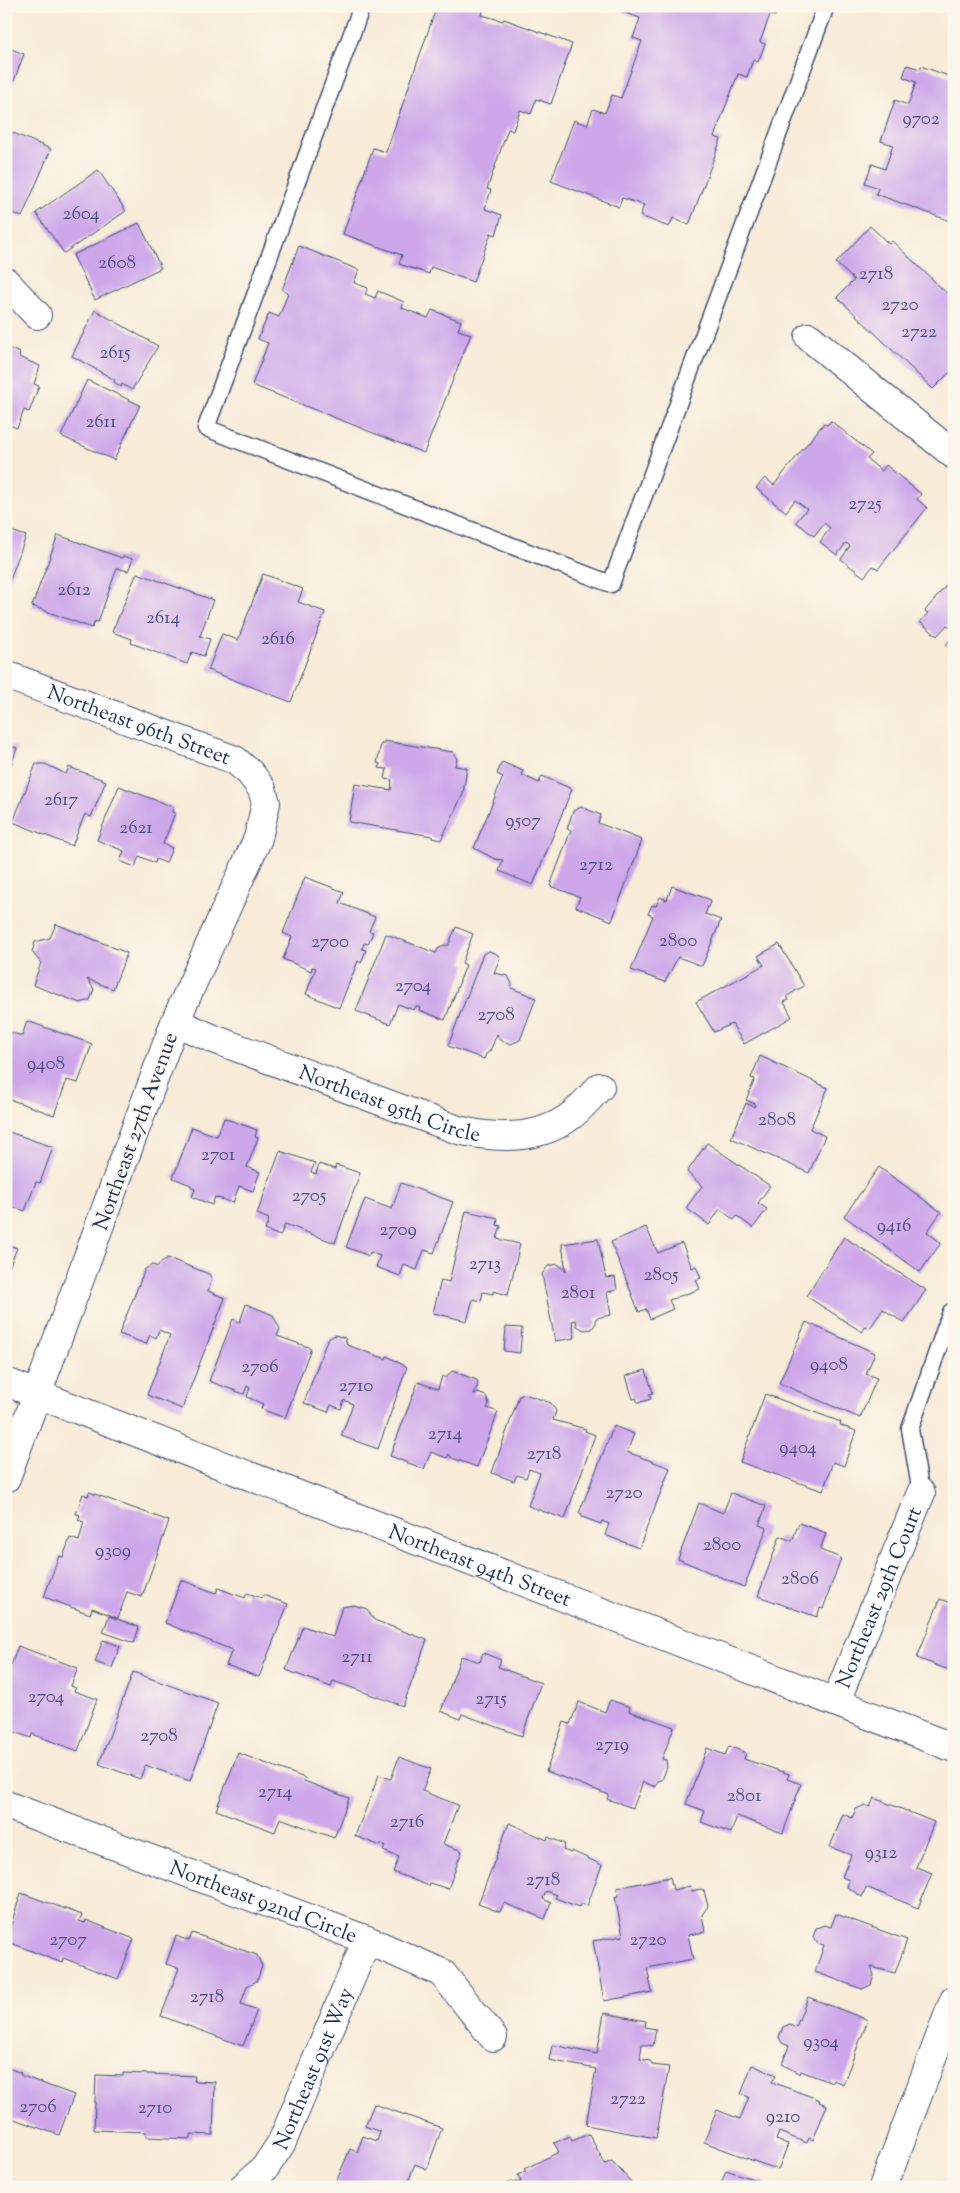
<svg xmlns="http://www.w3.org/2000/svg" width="960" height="2193" viewBox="0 0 960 2193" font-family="'Sorts Mill Goudy',serif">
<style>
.building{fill:#cda7ea}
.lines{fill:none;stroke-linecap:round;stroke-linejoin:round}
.service-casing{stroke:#3c4b70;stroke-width:19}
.minor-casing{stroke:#3c4b70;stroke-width:30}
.service{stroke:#fff;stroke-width:16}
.minor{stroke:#fff;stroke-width:28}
.labels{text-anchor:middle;stroke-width:4;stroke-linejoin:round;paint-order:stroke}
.number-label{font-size:19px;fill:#484d81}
.street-label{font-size:21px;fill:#1b2f5e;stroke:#fbf7ec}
</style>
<rect width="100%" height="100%" fill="#fbf7ec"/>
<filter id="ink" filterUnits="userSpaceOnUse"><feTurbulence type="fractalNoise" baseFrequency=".02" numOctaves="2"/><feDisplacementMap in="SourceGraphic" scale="10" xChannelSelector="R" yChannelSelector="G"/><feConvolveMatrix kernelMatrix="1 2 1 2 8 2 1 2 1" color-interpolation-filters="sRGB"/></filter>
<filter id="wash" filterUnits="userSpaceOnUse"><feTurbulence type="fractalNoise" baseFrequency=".0096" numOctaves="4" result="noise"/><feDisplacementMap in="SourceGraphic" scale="20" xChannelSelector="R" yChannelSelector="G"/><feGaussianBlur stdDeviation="1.12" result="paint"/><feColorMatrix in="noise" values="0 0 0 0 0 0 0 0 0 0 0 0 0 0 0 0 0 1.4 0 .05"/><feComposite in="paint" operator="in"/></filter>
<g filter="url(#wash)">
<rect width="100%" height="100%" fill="#f8ebd8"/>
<g id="blocks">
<g class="building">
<polygon points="437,6 474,6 483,10 482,15 503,21 504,19 572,44 551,104 536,99 531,114 520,110 513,131 508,129 487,189 491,190 485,209 502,215 496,235 491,233 473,282 431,267 429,274 399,264 402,255 343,234 373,148 386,152"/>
<polygon points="624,6 778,6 775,16 770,15 760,42 765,44 758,62 753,60 747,77 738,74 714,137 721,139 689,225 673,218 669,227 640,216 644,205 622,198 619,207 551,181 574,120 587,125 593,109 605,113 612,95 621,98 642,41 633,38 640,18 622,12"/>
<polygon points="6,47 24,54 6,102"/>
<polygon points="907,65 920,69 921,66 954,78 954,210 950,221 876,194 878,188 865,183 872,164 885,169 893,145 881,141 895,100 908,105 911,97 916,82 903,77"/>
<polygon points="6,130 51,149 22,217 6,210"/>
<polygon points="98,170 126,211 64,253 36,213"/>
<polygon points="139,223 161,268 95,300 73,255"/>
<polygon points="870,226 889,244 892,241 954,300 954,375 950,372 933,389 837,297 854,280 836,263"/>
<polygon points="299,246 359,270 354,283 368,288 365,294 375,298 378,291 404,302 402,308 428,318 432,310 461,321 458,330 471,334 424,453 252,385 268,343 258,339 269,313 279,317 288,293 282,290"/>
<polygon points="95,310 158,346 132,390 122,384 121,387 114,382 115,380 72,356"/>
<polygon points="6,347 20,353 19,357 40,366 34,384 39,386 29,412 24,410 17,428 6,424"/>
<polygon points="87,380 140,405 114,460 61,436"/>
<polygon points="831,421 872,454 867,459 882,471 886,465 921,494 917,499 927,508 878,569 873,566 864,577 841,559 850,546 846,543 837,555 820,542 830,528 824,523 814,536 796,522 807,509 795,500 786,512 756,488 765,478 774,485 824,423 827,425"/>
<polygon points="6,529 26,536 8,585 6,584"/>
<polygon points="58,535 122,558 123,556 133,559 128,571 117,568 98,622 95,621 92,628 32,606"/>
<polygon points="137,573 213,600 200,636 210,639 204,656 192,652 187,664 131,643 132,639 112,632"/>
<polygon points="263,574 303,589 298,602 325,612 291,702 208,670 222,634 238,640"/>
<polygon points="954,576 954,631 947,625 937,636 920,622 928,613 925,611"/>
<polygon points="954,634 954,651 946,645"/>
<polygon points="384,741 453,752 457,759 455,766 467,768 463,794 441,840 432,838 432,836 349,822 355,784 391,790 392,780 385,779 387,769 379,768 380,764 377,763 381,744 384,744"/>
<polygon points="6,745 17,748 7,777 6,777"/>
<polygon points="502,762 523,771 522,775 539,783 542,776 572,789 533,885 499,871 503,860 495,859 474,848 503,777 497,774"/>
<polygon points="36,764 45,764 66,774 69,767 106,781 91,817 85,814 72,846 13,822"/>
<polygon points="119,786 173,807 172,812 175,813 163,844 172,848 166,863 156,859 155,863 139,856 135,867 120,861 124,851 97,840"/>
<polygon points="581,807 601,815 598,823 642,840 612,921 576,907 580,897 550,886 571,830 567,829 573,811"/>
<polygon points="305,877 344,892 340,903 375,917 369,931 373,932 368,944 364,943 362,949 366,950 361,963 358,961 339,1008 306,994 316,968 312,967 311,971 283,959 292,937 283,933"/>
<polygon points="672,886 711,900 705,914 721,920 702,966 678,957 665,982 631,970 653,916 648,914 652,905 656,906 660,897 667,900"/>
<polygon points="56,924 127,953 113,989 87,979 94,989 90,1000 80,1003 33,985 41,963 32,952 35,942 50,938"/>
<polygon points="456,927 473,934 462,963 466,965 445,1020 419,1010 420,1008 416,1006 414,1010 398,1004 390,1024 356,1011 386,934 436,953 438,949 445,945 448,946"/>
<polygon points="779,944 804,986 787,996 789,1000 784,1002 792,1017 744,1044 732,1024 714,1032 696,1002 764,965 758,956"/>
<polygon points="489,951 497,954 500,958 494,973 508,976 512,984 511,988 536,998 520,1040 511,1044 500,1040 497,1034 490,1051 486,1054 484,1059 448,1046 483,954"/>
<polygon points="27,1021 92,1044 78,1083 67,1080 54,1115 6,1098 6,1031 22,1036"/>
<polygon points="760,1056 828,1088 810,1129 825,1136 809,1173 731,1138 746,1103 754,1107 755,1104 746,1100 755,1079 751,1078"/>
<polygon points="224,1118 257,1130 255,1137 258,1138 247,1167 260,1172 253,1191 239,1186 233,1203 215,1197 212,1205 192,1197 195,1189 191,1187 191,1185 173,1178 192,1127 217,1136"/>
<polygon points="6,1131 53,1147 40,1183 36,1182 25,1211 6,1204"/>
<polygon points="707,1143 770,1186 758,1203 767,1209 753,1228 737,1216 734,1220 720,1209 709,1225 686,1208 702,1186 687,1172"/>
<polygon points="280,1151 315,1163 311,1172 316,1174 319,1164 335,1169 336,1165 360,1173 335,1243 285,1224 280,1236 265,1230 269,1219 257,1214"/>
<polygon points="879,1167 941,1212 927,1232 941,1243 920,1272 844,1216"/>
<polygon points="401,1183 453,1202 434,1253 424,1250 417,1270 404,1265 400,1276 376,1267 380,1256 370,1252 369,1256 346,1247 365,1199 392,1209"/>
<polygon points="466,1211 498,1218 497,1225 501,1226 497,1239 520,1244 508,1295 493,1291 493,1294 483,1292 481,1301 473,1299 467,1321 433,1313 441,1280 449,1282"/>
<polygon points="646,1227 658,1253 682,1243 692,1268 696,1266 701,1278 696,1280 700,1289 669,1300 673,1309 650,1319 646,1309 639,1312 611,1242"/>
<polygon points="844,1237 926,1290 904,1323 883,1309 870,1328 866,1326 862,1332 806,1296"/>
<polygon points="598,1239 606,1278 615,1277 617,1290 607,1292 611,1315 596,1318 596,1323 592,1329 584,1330 577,1326 576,1320 572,1321 575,1338 555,1341 542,1274 548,1266 558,1264 566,1271 562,1244"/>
<polygon points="6,1244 17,1248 6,1275"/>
<polygon points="168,1258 209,1274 212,1279 208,1291 225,1298 182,1409 147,1395 170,1335 159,1330 156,1338 150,1335 146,1344 119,1334 145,1269 153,1265 158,1267 161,1262"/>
<polygon points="246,1304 273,1315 280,1329 277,1336 311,1348 285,1418 261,1409 263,1404 247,1397 250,1388 247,1386 244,1394 209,1381 233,1319 240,1322"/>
<polygon points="806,1322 875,1353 866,1374 877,1378 860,1418 779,1383"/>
<polygon points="506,1327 522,1328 520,1353 504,1351"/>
<polygon points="335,1335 345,1338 347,1345 386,1359 387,1356 407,1367 378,1449 341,1436 353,1404 344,1400 341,1409 331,1405 328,1412 304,1403 327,1340"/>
<polygon points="646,1370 653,1393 649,1394 651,1399 638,1403 636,1398 633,1399 626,1376"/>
<polygon points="452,1371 477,1380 478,1384 474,1395 478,1393 486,1396 489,1404 487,1408 498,1412 477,1467 452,1458 449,1454 447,1458 431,1452 424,1469 390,1456 418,1382 438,1389 442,1376 446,1378"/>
<polygon points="525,1394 551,1403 556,1411 553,1420 586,1429 585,1431 595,1435 565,1519 528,1506 540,1473 529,1469 526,1478 517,1475 514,1481 492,1473 519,1396"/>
<polygon points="765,1394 841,1422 840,1425 856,1431 844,1466 833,1462 823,1491 740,1462"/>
<polygon points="614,1426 634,1434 627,1452 670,1468 639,1548 605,1535 609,1524 602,1521 601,1524 582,1517 582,1514 579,1513"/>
<polygon points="89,1492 169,1521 142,1597 127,1592 118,1618 92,1608 90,1614 44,1597 59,1556 63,1557 70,1538 79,1541 84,1522 78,1520 80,1515 76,1514 83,1494 88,1496"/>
<polygon points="731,1493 766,1506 759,1525 767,1528 744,1587 678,1559 699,1503 723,1513"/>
<polygon points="799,1523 826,1533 820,1550 841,1558 823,1609 820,1608 817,1617 758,1596 780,1536 792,1541"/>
<polygon points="181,1580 216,1593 218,1588 245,1598 247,1593 262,1598 263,1595 288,1604 259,1677 226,1665 232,1650 165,1623"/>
<polygon points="940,1599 954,1604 954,1672 917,1658"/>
<polygon points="354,1605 367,1609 374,1620 427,1640 403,1706 333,1681 331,1687 286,1670 303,1626 333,1637 342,1607"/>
<polygon points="109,1616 139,1627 134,1643 103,1632"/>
<polygon points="103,1640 120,1646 112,1668 95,1662"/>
<polygon points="18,1646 78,1668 71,1686 76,1688 74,1691 97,1699 78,1751 32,1734 31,1738 6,1729 6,1668 8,1664 11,1665"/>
<polygon points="483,1653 501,1660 498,1667 541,1683 522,1736 462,1714 460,1719 441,1711 461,1656 480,1662"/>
<polygon points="133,1672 218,1703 190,1781 145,1765 140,1779 99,1764"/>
<polygon points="610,1700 630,1707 629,1711 674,1727 662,1759 666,1760 667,1767 662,1780 658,1781 656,1787 643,1782 633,1808 607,1799 609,1795 546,1771 564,1722 570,1724 579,1702 605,1712"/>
<polygon points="729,1746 746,1753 744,1759 789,1774 787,1779 801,1784 783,1833 737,1816 731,1833 701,1822 705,1811 686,1804 707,1748 725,1755"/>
<polygon points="238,1753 305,1778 304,1781 349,1798 334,1838 280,1818 275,1832 216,1810"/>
<polygon points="399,1757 431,1769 422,1791 458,1805 443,1844 462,1851 448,1889 430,1883 429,1886 393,1872 399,1857 383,1851 385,1845 381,1844 381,1846 355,1836 379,1775 391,1779"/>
<polygon points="874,1798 934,1822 916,1867 932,1873 918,1908 866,1887 862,1897 847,1887 849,1880 842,1877 851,1855 830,1847 843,1814 852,1818 856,1809 865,1805 870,1807"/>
<polygon points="509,1823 547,1840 548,1837 565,1844 563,1850 571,1853 572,1851 602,1865 587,1906 580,1903 579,1907 555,1898 557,1895 546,1891 543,1899 551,1903 545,1919 504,1903 500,1912 478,1904"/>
<polygon points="670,1877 673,1890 690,1886 691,1891 701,1889 704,1891 708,1906 702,1915 705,1932 688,1935 693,1959 647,1968 652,1992 604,2001 593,1941 623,1936 615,1897 618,1896 617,1888"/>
<polygon points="21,1893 82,1915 79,1921 85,1923 86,1920 134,1939 118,1979 63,1958 62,1963 6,1941"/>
<polygon points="836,1914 907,1940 895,1973 871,1967 874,1975 871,1985 862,1989 815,1972 824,1945 817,1943 813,1937 816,1928 825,1925 831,1927"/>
<polygon points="192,1933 257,1955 262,1966 257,1981 247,1986 241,2004 257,2010 243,2046 161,2016 179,1968 166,1964 176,1936 189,1941"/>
<polygon points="808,1997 868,2020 843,2084 833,2080 832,2083 801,2071 800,2074 782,2064 789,2046 782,2043 779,2037 783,2027 790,2024 796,2027"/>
<polygon points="604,2013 646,2021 645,2027 656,2029 653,2046 642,2044 640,2059 650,2061 652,2065 669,2067 656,2138 586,2125 596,2069 549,2060 552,2045 597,2054"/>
<polygon points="752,2065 776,2075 772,2082 820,2100 819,2102 827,2105 813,2140 809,2138 807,2143 779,2132 776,2140 788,2144 778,2170 704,2142 717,2110 740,2119 749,2097 741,2094"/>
<polygon points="6,2067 21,2073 20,2075 74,2095 59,2135 8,2117"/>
<polygon points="123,2073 195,2076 194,2081 215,2082 213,2135 191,2134 191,2139 146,2137 146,2132 94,2130 96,2075 123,2076"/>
<polygon points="374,2104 442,2128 427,2169 415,2164 406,2187 334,2187 350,2149 357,2152 363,2136 377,2141 380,2132 365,2126"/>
<polygon points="589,2134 605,2164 612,2161 632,2183 627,2187 501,2187 512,2181 518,2183 521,2182 518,2175 526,2171 524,2169 559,2152 554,2143 570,2136 572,2141"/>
<polygon points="726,2170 774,2186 774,2187 720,2187"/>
</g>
</g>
</g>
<g filter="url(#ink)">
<use href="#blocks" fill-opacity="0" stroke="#3c4b70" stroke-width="1"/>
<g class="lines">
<defs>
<g id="service">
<polyline points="362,6 206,428 611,584 826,6"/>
<polyline points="921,1493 910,1429 951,1312"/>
</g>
<g id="minor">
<polyline points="6,282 37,315"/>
<polyline points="809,337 954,455"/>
<path id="s1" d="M6,675L235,760L250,773L262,789L266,803L258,838L175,1022L6,1478"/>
<path id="s2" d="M175,1022L214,1039L458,1130C496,1139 539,1141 572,1115C582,1107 591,1096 600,1087"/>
<path id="s3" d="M6,1382L954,1748"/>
<path id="s4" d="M836,1701L921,1493"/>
<path id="s5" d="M6,1805L367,1940L442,1973L493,2037"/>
<path id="s6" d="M243,2187L265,2168L282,2142L367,1940"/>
<polyline points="883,2187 954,2000"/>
</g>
</defs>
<use href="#service" class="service-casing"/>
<use href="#minor" class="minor-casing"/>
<use href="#service" class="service"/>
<use href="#minor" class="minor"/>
</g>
</g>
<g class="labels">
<g class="number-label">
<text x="921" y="124">9702</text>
<text x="81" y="219">2604</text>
<text x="117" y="268">2608</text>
<text x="876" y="279">2718</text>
<text x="900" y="310">2720</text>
<text x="919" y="337">2722</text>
<text x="115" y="358">2615</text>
<text x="101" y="427">2611</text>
<text x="865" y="509">2725</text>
<text x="74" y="595">2612</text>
<text x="163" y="623">2614</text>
<text x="278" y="644">2616</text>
<text x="61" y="805">2617</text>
<text x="523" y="826">9507</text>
<text x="136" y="833">2621</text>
<text x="596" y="870">2712</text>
<text x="678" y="946">2800</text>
<text x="330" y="947">2700</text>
<text x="413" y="991">2704</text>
<text x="496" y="1020">2708</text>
<text x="46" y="1069">9408</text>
<text x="777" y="1125">2808</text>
<text x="218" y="1160">2701</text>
<text x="309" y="1201">2705</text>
<text x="894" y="1231">9416</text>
<text x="398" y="1235">2709</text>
<text x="485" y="1269">2713</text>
<text x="661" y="1280">2805</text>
<text x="578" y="1298">2801</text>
<text x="829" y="1370">9408</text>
<text x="260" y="1372">2706</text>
<text x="356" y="1391">2710</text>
<text x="445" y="1439">2714</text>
<text x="798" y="1453">9404</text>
<text x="544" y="1459">2718</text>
<text x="624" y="1498">2720</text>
<text x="722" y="1550">2800</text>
<text x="113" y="1556">9309</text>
<text x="800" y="1584">2806</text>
<text x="357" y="1662">2711</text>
<text x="46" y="1702">2704</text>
<text x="491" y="1704">2715</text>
<text x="159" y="1741">2708</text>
<text x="612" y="1750">2719</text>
<text x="275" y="1797">2714</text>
<text x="744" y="1801">2801</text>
<text x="407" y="1827">2716</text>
<text x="881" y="1858">9312</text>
<text x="543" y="1885">2718</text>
<text x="68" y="1945">2707</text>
<text x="648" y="1945">2720</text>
<text x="207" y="2002">2718</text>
<text x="821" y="2047">9304</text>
<text x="628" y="2104">2722</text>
<text x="38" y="2112">2706</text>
<text x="155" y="2113">2710</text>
<text x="783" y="2122">9210</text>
</g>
<g class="street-label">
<text dy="7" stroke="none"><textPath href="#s1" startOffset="142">Northeast 96th Street</textPath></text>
<text dy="7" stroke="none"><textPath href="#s2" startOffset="230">Northeast 95th Circle</textPath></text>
<text transform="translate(135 1131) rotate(-70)" y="7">Northeast 27th Avenue</text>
<text dy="7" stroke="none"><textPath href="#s3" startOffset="508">Northeast 94th Street</textPath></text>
<text dy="7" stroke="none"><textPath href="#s4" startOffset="112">Northeast 29th Court</textPath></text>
<text dy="7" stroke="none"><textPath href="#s5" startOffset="275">Northeast 92nd Circle</textPath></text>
<text dy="7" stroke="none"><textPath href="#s6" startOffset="140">Northeast 91st Way</textPath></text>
</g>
</g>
<rect width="960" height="2193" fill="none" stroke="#fbf7ec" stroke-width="25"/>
</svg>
